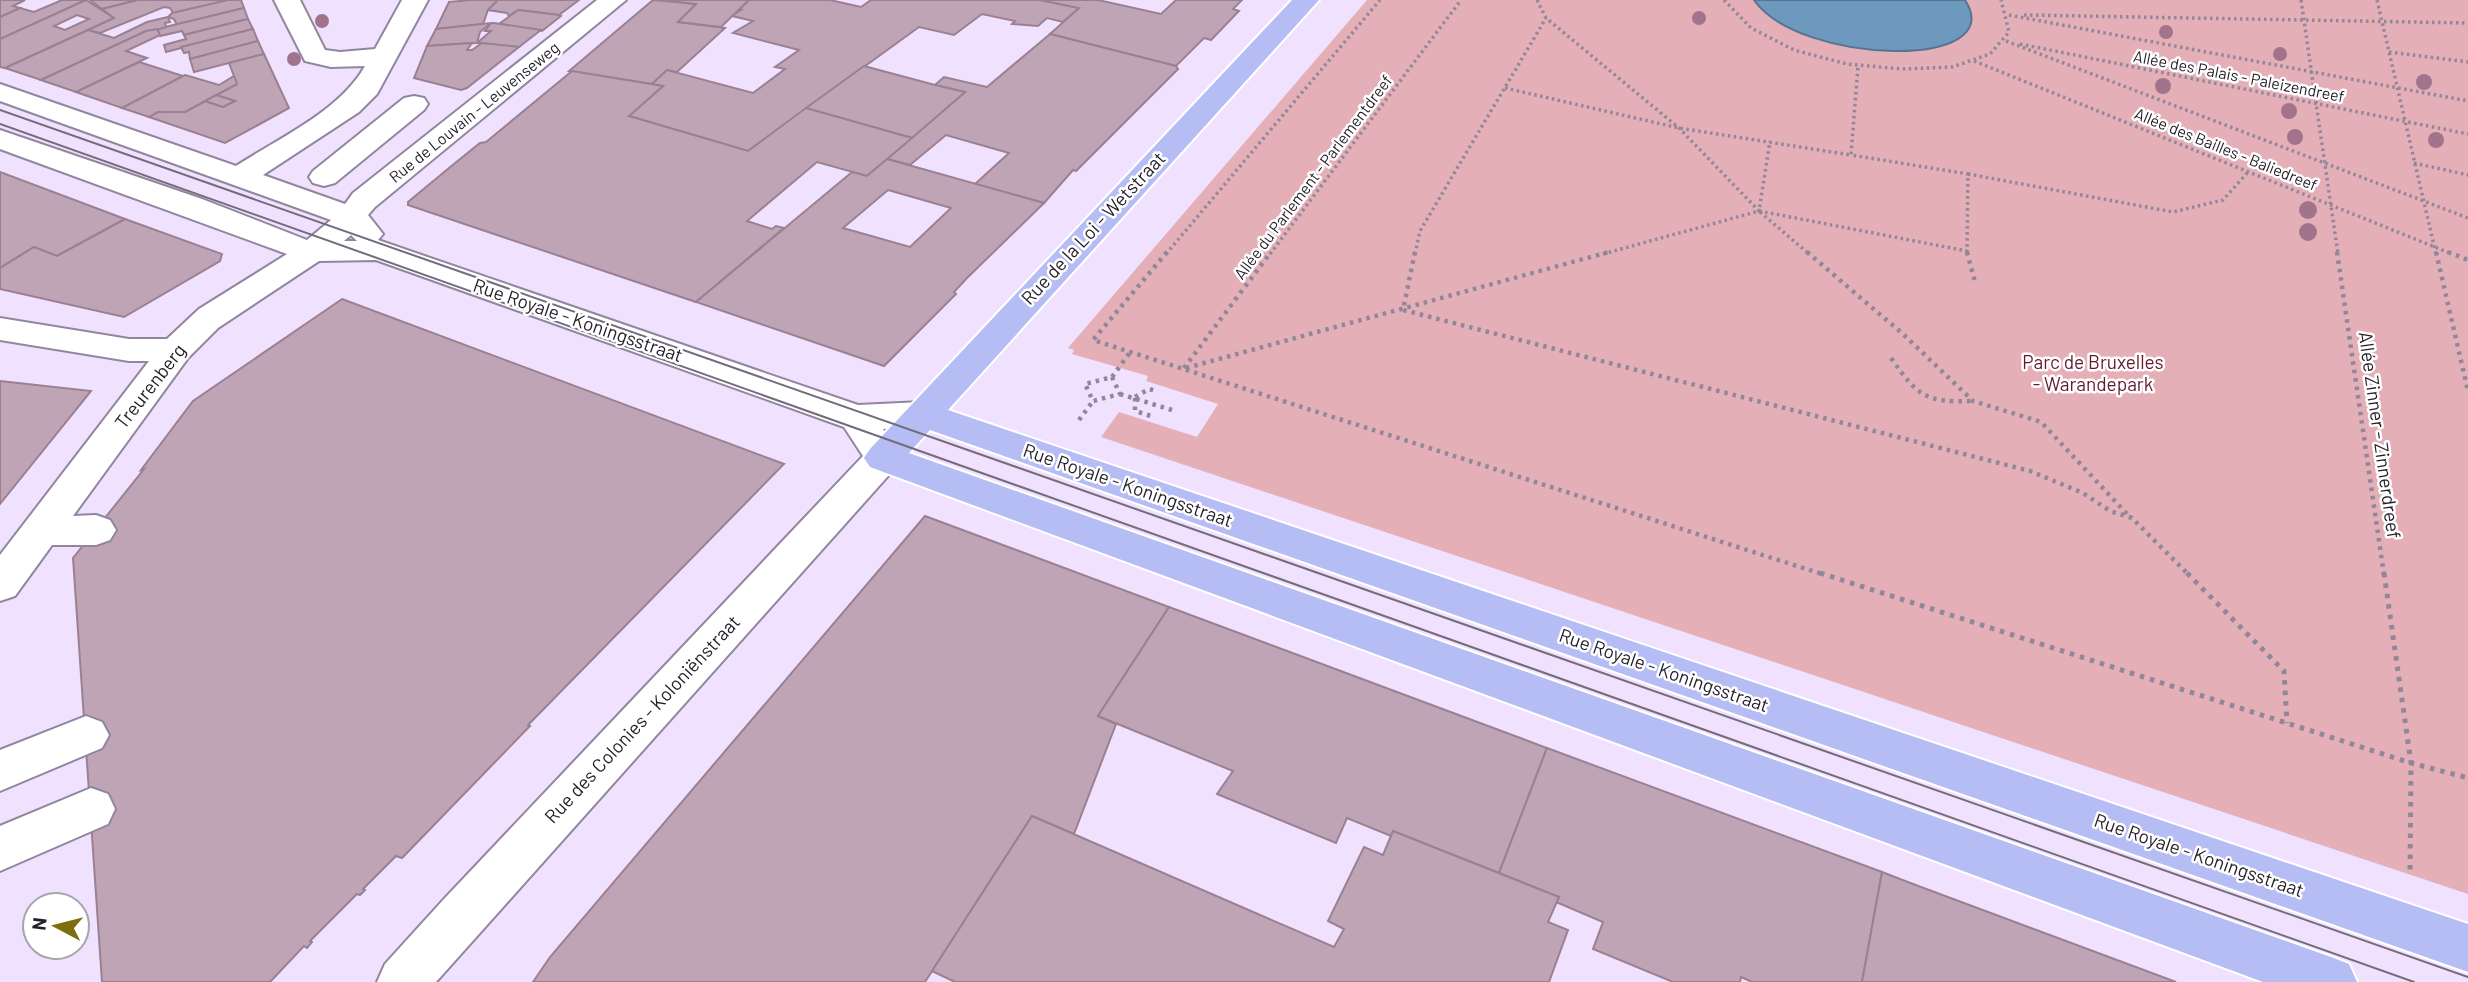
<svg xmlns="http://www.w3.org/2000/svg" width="2468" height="982" viewBox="0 0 2468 982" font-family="Barlow,sans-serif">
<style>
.green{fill:#e5afb7}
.water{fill:#6e99bf;stroke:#577491;stroke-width:2}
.building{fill:#bfa4b6;stroke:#9a8092;stroke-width:2;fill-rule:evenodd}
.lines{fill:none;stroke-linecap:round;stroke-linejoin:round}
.minor-casing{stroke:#92869f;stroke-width:4}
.major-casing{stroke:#fff;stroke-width:4}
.path-far2{stroke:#91879b;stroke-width:3.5;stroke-dasharray:2.5 3.5;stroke-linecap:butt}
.path-far1{stroke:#91879b;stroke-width:4.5;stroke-dasharray:3.5 5;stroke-linecap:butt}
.path{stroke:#91879b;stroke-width:5;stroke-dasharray:4.5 6;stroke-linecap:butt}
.minor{fill:#fff;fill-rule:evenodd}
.major{fill:#b6bdf4;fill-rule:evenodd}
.tram{stroke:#746b7c;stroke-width:2}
.tree{fill:#a2748c}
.labels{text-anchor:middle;stroke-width:5;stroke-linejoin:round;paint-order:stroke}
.far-street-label{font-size:16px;fill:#221d27;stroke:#fff}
.street-label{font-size:19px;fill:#221d27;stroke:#fff}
.park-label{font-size:19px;fill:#621a2e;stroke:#fff}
</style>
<rect width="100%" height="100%" fill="#f0e2fe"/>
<polygon class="green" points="1367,0 2468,0 2468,894 1101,437 1119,412 1197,437 1218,404 1146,381 1148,376 1072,354 1074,350 1068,348"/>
<path class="water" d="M1754,0H1965C2011,71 1799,65 1754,0Z"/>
<g class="building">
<polygon points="0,0 25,0 13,6 20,8 0,17"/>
<polygon points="62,0 86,0 0,39 0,17 20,8 34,12"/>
<path d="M86,0L114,18L5,68L0,67V39ZM77,15L89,19L65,30L54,26Z"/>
<polygon points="90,0 138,0 102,9"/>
<polygon points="138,0 228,0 174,14 170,8 164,7 100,33 88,30 114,18 102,9"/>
<polygon points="241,0 244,8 177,25 174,19 168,17 172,13 228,0"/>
<polygon points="471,0 498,0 488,10 483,24 436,29 449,2"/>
<polygon points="498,0 579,0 559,15 518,10 509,16 507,13 488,10"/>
<polygon points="653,0 696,4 678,22 725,28 677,72 667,70 652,84 569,71"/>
<polygon points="662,0 749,0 721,27 678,22 696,4"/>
<polygon points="749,0 830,0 861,7 871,0 1040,0 1079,8 1063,22 1047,18 1038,26 1012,24 1015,21 982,14 954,35 919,27 748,151 629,116 663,86 652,84 667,70 753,93 785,69 775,67 799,50 733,33 753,21 732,16 741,10 739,10"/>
<polygon points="1040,0 1098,0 1161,14 1176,0 1242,0 1233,9 1239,11 1211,40 1204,38 1176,66 1050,34 1079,8"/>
<polygon points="244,8 248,19 184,35 182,31 160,36 157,29"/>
<polygon points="518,10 559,15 561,16 542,31 499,24"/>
<polygon points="168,17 170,22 165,23 166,27 151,32 146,31 41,80 5,68 88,30 114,38 147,22"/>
<polygon points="248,19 253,29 166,52 164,45 186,39 184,35"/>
<polygon points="491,23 494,23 541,30 519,47 477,43 491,31 485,31"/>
<polygon points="491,23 480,32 477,43 427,46 436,29"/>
<polygon points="157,29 160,35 126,51 147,58 76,92 41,80 146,31"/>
<polygon points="253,29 258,41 190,59 189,52 184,53 181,47"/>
<polygon points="1050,34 1176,66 1178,69 1076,171 1073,170 1044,203 975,184 1009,153 946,135 910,165 887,159 965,92 935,85 944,77 987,87"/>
<polygon points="258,41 264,54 194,72 190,59"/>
<polygon points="472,43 467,50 472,50 482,43 519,47 467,88 461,90 414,78 427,46"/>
<polygon points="264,54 289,108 258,125 225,143 149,117 158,112 185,112 205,101 223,107 235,101 216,95 237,84 229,63"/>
<polygon points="139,62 183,76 122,108 76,92"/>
<polygon points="864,66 935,85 965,92 912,138 806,108"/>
<polygon points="572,71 663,86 629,116 748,151 806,108 912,138 867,176 817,162 747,221 772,229 776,226 784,228 696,302 408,205 408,202 449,168 480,143 486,142"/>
<polygon points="185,75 219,85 234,76 237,84 185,112 158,112 149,117 122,108"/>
<polygon points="216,95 235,101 223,107 205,101"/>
<path d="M887,159L1044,203L967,278L954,292L956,294L884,366L696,302L852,172L867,176ZM888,190L951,208L910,247L843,228Z"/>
<polygon points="0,172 125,219 57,256 34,247 0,268"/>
<polygon points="125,219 222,254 220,261 124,317 0,289 0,268 34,247 57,256"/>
<polygon points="342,299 784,464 528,725 530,726 402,858 396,856 363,889 365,890 360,895 357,894 310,941 312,942 307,948 304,946 270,982 102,982 73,558 144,469 141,470 193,401"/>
<polygon points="0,381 91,391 0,504"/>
<polygon points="925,516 1169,607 1098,716 1116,724 1074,834 1032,816 925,982 533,982 550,957"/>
<polygon points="1169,607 1547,748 1499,873 1393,831 1391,836 1347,818 1336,843 1217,794 1233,771 1098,716"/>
<polygon points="1547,748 1882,872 1862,982 1752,982 1741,977 1740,982 1673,982 1593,949 1603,922 1556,902 1559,897 1499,873"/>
<polygon points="1032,816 1334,947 1344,929 1328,921 1364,847 1383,855 1393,831 1559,897 1548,922 1568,930 1549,982 955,982 932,971"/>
<polygon points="1882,872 1913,884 2176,982 1862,982"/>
</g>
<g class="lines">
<defs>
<g id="minor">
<path d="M274,0H300L325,50L340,52L375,49L402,0H428L377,94L359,112L263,175L345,204L353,193L597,0H626L375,207L368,215L383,234L378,240L858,405L922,402L935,405L940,414L935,423L922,426L883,429L902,458L896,467L436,982H377L385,964L444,899L863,456L844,427L376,260L319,261L218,328L188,358L73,516L96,515L110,520L116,530L110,540L96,545H52L15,596L0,601V555L149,361H129L0,340V318L129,339H167L199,309L287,254L0,149V130L202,199L307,240L331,220L0,101V84L236,166C279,138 340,111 365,66L331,67L305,61ZM351,235L357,241H344Z"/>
<polygon points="414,96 424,98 428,104 424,110 335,183 324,186 313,183 309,177 313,171 404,98"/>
<polygon points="86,716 102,722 109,735 102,748 0,791 0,750"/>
<polygon points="91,788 108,794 115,809 108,824 0,871 0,826"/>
</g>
<polygon id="major" points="1292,0 1319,0 948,410 2468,924 2468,972 930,430 909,453 2331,957 2349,964 2357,982 2263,982 870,467 864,458 870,449"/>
</defs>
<use href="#minor" class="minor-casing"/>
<use href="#major" class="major-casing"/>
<g class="path-far2">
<polyline points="1537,0 1546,18 1679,128 1759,211 1770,141"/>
<polyline points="1724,0 1751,28 1794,50 1847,64 1902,69 1952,67 1990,54 2009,32 2001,0"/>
<polyline points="2301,0 2338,254"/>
<polyline points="2377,0 2436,254"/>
<polyline points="2009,15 2468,101"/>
<polyline points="2024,15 2468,23"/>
<polyline points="2006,41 2468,218"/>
<polyline points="2020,44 2468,134"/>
<polyline points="2389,52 2468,62"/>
<polyline points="1974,61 2452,254"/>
<polyline points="1505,88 1679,128 1851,155"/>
<polyline points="2414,163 2468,175"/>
<polyline points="1968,174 2173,212 2223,200 2248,172"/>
<polyline points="1760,212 1809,254"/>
<polyline points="1967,251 1968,254"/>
<polyline points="1166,254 1380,0"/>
<polyline points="1270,254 1461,0"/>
<polyline points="1415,254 1420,231 1546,18"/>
<polyline points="1603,254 1759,211 1967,251 1968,174 1851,155 1858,66"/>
</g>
<g class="path-far1">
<polyline points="1167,252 1093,340 1825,575"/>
<polyline points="1415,252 1403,310 2030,471 2083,493 2110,511 2132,518 2189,575"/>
<polyline points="1807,252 1903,334 1973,401 2041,422 2129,516"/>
<polyline points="1967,252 1975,282"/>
<polyline points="2337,252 2384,575"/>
<polyline points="2436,252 2468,391"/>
<polyline points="2448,252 2468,260"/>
<path d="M1891,358C1917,395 1925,403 1972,401"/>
<polyline points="1184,368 1271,252"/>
<polyline points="1186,368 1609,252"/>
<polygon points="1112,377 1120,394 1093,401 1085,384"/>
<polyline points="1112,377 1131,351"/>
<polyline points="1120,394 1172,410"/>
<polyline points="1135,397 1149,389 1156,391"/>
<polyline points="1135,398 1135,411 1151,416"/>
<polyline points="1079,420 1093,401"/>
</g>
<g class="path">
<polyline points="1820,573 2411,763 2468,778"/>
<polyline points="2187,573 2284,671 2287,723"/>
<polyline points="2384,573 2411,763 2410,873"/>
</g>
<use href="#minor" class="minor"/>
<use href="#major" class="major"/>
<g class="tram">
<polyline points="0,110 2468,977"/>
<polyline points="0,124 2414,982"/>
</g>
</g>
<g class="tree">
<circle cx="1699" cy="18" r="7"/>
<circle cx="322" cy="21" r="7"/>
<circle cx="2166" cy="32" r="7"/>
<circle cx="2280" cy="54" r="7"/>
<circle cx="294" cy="59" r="7"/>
<circle cx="2424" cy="82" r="8"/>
<circle cx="2163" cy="86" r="8"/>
<circle cx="2289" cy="111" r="8"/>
<circle cx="2295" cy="137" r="8"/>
<circle cx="2436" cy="140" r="8"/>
<circle cx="2308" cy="210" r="9"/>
<circle cx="2308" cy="232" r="9"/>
</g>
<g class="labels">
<g class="far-street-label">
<text transform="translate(2239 76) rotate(11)" y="6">Allée des Palais - Paleizendreef</text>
<text transform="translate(474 112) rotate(-39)" y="6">Rue de Louvain - Leuvenseweg</text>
<text transform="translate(2226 149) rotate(22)" y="6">Allée des Bailles - Baliedreef</text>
<text transform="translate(1313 177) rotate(-53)" y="6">Allée du Parlement - Parlementdreef</text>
</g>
<g class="street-label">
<text transform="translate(1093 228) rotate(-47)" y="7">Rue de la Loi - Wetstraat</text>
<text transform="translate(578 320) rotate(19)" y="7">Rue Royale - Koningsstraat</text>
<text transform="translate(150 386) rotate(-52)" y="7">Treurenberg</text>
<text transform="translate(2380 435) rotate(82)" y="7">Allée Zinner - Zinnerdreef</text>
<text transform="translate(1128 485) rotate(19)" y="7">Rue Royale - Koningsstraat</text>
<text transform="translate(1664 670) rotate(19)" y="7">Rue Royale - Koningsstraat</text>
<text transform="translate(642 719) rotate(-47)" y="7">Rue des Colonies - Koloniënstraat</text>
<text transform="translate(2199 855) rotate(19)" y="7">Rue Royale - Koningsstraat</text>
</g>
<g class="park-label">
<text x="2093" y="369">Parc de Bruxelles<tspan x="2093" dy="22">- Warandepark</tspan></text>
</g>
</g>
<g transform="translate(56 926) rotate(277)"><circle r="33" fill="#ffffff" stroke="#a7a5a9" stroke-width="2"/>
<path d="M0-5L12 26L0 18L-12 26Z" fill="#7c6e0b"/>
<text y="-10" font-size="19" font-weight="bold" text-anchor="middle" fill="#221d27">N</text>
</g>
</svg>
